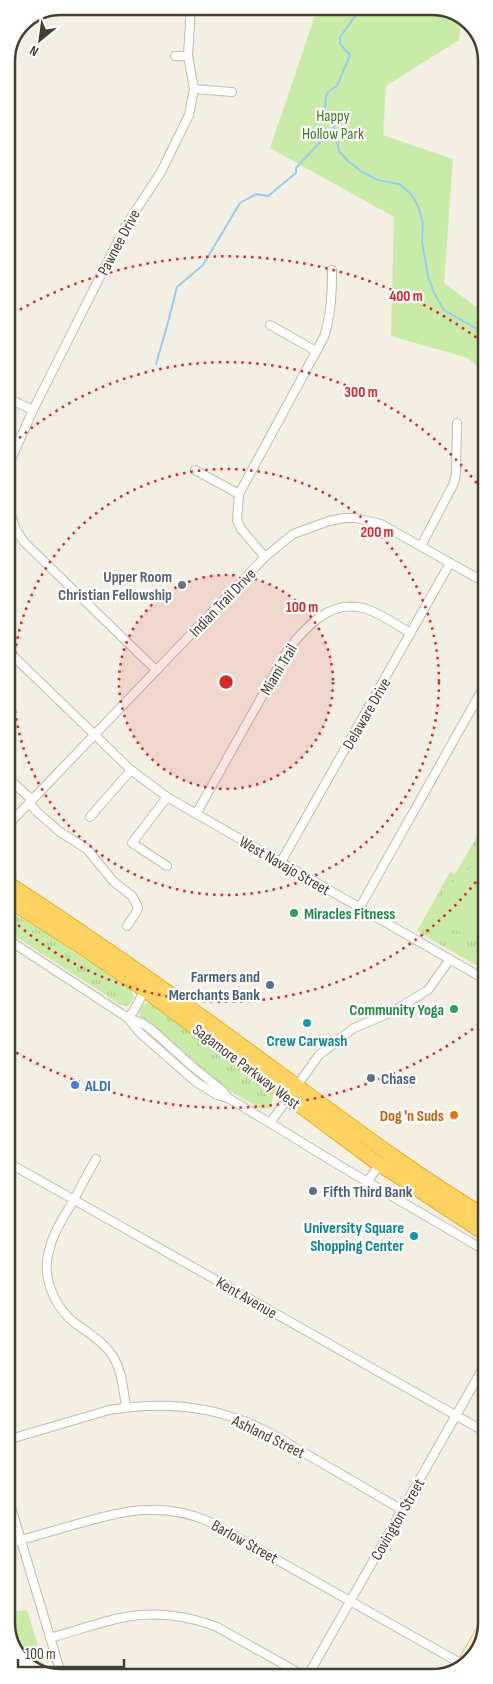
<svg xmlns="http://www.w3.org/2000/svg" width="493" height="1684" viewBox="0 0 493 1684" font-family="'Sofia Sans Condensed',sans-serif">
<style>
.grass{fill:url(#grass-tufts)}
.park{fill:#c8eca7}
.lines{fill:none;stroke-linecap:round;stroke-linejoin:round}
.stream{stroke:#98caf6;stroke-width:2}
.street-casing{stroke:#c2baa7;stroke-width:10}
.secondary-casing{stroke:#d7c88e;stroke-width:12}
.highway-casing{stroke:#ebae25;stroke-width:16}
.street{stroke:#fff;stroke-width:8}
.secondary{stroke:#fff4c1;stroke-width:10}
.highway{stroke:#ffd462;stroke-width:14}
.ring{fill:none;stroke:#d62828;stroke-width:2.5;stroke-dasharray:2.5 5}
.worship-dot{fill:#6b7280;stroke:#fff;stroke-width:2}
.leisure-dot{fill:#2e9e5b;stroke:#fff;stroke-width:2}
.service-dot{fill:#5c6f8a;stroke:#fff;stroke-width:2}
.culture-dot{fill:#0f9aa8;stroke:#fff;stroke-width:2}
.shop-dot{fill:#3f7fe0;stroke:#fff;stroke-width:2}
.food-dot{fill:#e8710a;stroke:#fff;stroke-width:2}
.labels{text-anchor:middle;stroke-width:4.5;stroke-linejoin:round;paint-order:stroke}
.park-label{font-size:16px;fill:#3e7b21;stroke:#fff}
.street-label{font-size:16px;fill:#453f32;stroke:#fff}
.worship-label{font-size:16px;font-weight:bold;fill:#5b616d;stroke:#fff;text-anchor:end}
.leisure-label{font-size:16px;font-weight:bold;fill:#27864d;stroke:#fff;text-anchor:start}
.service-label{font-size:16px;font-weight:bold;fill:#4e5e75;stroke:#fff;text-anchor:start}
.culture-label{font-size:16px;font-weight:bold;fill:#0d838f;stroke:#fff}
.shop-label{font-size:16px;font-weight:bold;fill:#366cbe;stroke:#fff;text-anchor:start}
.food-label{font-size:16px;font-weight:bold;fill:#c56008;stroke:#fff;text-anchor:end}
.rim{fill:none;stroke:#453f32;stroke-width:2.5}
.centre{fill:#d62828;stroke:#fff;stroke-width:2.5}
.ring-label{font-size:15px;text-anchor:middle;font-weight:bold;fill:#d62828;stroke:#fff;stroke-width:4.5;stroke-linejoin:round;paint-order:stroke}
</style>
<defs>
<pattern id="grass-tufts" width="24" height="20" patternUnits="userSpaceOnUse" patternTransform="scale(1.25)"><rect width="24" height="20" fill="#c8eca7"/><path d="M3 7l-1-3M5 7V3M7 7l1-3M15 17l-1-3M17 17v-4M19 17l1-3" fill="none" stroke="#adcb90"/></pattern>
</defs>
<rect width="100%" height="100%" fill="#f3efe3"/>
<g class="grass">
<polygon points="481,830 486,833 486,971 417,931 450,872 455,874"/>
<polygon points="7,910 46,933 131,990 134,997 131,1003 127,1006 121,1005 7,931"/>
<path d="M146,1003L151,1004L271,1094L273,1098L271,1106L267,1109H261L218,1084L143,1020C137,1013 139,1008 146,1003Z"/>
</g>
<g class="park">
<polygon points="318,7 439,7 462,17 459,40 386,86 383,135 453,159 444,283 486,314 486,375 468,358 391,336 394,217 270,148"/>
<path d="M486,861V945L431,918C445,891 455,871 486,861Z"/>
<polygon points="27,1610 46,1674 25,1664 7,1634 7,1612"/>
</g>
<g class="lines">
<g class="stream">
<polyline points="362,7 340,37 340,44 350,55 337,86 329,91 326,96 325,109 334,124 339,151 348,161 362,172 378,180 399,184 411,194 418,206 423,223 422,242 428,276 434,293 444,310 486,334"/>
<polyline points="156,364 167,326 177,287 203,265 240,203 256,194 268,196 296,173 296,168 322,140 334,133"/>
</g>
<defs>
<g id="street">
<polyline points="175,56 188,56"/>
<polyline points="194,89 232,92"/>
<polyline points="270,325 316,351"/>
<polyline points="7,398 33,410"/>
<polyline points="195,470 239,494"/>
<polyline points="7,472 8,466 33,410 125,227 161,172 189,115 194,89 188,56 191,6"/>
<polyline points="7,503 16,530 24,542 156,670"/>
<polyline points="421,546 454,483 456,473 457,423"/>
<path d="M265,557L241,529L237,520L239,494L324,337C331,315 332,294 332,270"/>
<polyline points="7,650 131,770 167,797 486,980"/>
<polyline points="7,777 32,800"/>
<polyline points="167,797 132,843 167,866"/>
<polyline points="29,803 36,811 60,832 87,849 113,881 132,896 138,907 137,911 127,926"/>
<path d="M196,814L289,648C307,626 330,600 363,608C379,612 396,625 411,633"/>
<polyline points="90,817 131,770"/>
<polyline points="7,826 265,557 293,534 329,521 344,518 355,518 381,524 486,583"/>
<polyline points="281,862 450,563"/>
<polyline points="360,907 486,683"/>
<polyline points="7,939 128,1018 142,1023 152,1030 193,1067 223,1091 228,1098"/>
<polyline points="128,1018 140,1033 196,1082 217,1095 228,1098 270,1123 342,1167 486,1251"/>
<polyline points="128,1018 133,1012 145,990"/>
<polyline points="270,1123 319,1055 354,1028 392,1012 428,990 450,959"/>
<path d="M96,1159C88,1173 80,1188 72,1203C63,1218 53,1233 49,1251C42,1274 52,1301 69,1318C82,1330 99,1337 110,1352C122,1368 123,1388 126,1407"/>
<polyline points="7,1162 487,1433"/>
<polyline points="367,1182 380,1164"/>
<path d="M7,1440L109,1410C151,1403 197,1404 238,1419C262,1427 284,1441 306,1454C338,1472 370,1491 402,1510"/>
<polyline points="7,1494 62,1677"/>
<path d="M7,1544C28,1538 49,1532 70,1526C119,1512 158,1500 208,1521L462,1664"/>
<path d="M50,1638C75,1631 100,1622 125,1617C155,1611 189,1616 217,1627L306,1677"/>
<polyline points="307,1677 487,1361"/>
</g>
<polyline id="secondary" points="461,1666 487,1621"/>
<g id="highway">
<path d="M7,883C95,940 181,1001 265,1063C338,1116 409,1171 486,1217"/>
<polyline points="7,899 76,943 145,990 372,1159 486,1234"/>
</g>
</defs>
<use href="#street" class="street-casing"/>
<use href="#secondary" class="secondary-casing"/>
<use href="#highway" class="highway-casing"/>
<use href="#street" class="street"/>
<use href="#secondary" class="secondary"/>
<use href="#highway" class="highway"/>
</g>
<circle cx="226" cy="682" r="107" fill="#d62828" fill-opacity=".12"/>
<g class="ring">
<circle cx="226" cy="682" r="107"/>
<circle cx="226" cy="682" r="213"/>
<path d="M485 870A320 320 0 0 1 8 916M8 448A320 320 0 0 1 485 494"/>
<path d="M485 1020A426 426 0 0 1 10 1049M7 317A426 426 0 0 1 485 344"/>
</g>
<circle class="worship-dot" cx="182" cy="585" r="5"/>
<g class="leisure-dot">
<circle cx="294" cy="913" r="5"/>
<circle cx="454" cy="1009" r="5"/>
</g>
<g class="service-dot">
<circle cx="270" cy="985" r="5"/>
<circle cx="371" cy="1078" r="5"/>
<circle cx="313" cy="1191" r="5"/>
</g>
<g class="culture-dot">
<circle cx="307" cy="1023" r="5"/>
<circle cx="414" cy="1236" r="5"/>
</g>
<circle class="shop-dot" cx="75" cy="1085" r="5"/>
<circle class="food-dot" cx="454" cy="1115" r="5"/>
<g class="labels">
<g class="park-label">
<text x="333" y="121">Happy<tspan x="333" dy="18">Hollow Park</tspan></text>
</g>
<g class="street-label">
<text transform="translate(118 242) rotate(-62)" y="6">Pawnee Drive</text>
<text transform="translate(222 602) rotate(-46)" y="6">Indian Trail Drive</text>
<text transform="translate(278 669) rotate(-59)" y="6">Miami Trail</text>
<text transform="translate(366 713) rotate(-60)" y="6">Delaware Drive</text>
<text transform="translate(285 865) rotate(30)" y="6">West Navajo Street</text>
<text transform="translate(247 1066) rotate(37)" y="6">Sagamore Parkway West</text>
<text transform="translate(247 1297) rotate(30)" y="6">Kent Avenue</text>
<text transform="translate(269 1436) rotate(26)" y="6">Ashland Street</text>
<text transform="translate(397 1519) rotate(-60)" y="6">Covington Street</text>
<text transform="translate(245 1541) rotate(29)" y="6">Barlow Street</text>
</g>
<g class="worship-label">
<text x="172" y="582">Upper Room<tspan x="172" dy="18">Christian Fellowship</tspan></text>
</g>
<g class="leisure-label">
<text x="304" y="919">Miracles Fitness</text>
<text x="444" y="1015" text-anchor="end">Community Yoga</text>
</g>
<g class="service-label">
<text x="260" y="982" text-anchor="end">Farmers and<tspan x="260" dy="18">Merchants Bank</tspan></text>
<text x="381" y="1084">Chase</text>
<text x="323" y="1197">Fifth Third Bank</text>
</g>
<g class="culture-label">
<text x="307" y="1046">Crew Carwash</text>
<text x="404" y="1233" text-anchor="end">University Square<tspan x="404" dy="18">Shopping Center</tspan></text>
</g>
<g class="shop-label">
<text x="85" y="1091">ALDI</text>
</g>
<g class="food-label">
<text x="444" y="1121">Dog 'n Suds</text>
</g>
</g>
<path d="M0 0H493V1684H0ZM61 15H432A46 46 0 0 1 478 61V1623A46 46 0 0 1 432 1669H61A46 46 0 0 1 15 1623V61A46 46 0 0 1 61 15Z" fill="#fff" fill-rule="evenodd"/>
<path class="rim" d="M61 15H432A46 46 0 0 1 478 61V1623A46 46 0 0 1 432 1669H61A46 46 0 0 1 15 1623V61A46 46 0 0 1 61 15Z"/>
<circle cx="226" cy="682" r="8" class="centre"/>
<g class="ring-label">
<text x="406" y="301">400 m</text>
<text x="361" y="397">300 m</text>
<text x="377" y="537">200 m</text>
<text x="302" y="612">100 m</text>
</g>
<g transform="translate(40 40) rotate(209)" stroke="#ffffff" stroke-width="4" paint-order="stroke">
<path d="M0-4L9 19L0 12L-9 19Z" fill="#453f32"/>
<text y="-8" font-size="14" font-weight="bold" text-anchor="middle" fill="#453f32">N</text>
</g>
<path d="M18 1659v8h106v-8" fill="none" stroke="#453f32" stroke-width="2.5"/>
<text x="25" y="1659" font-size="15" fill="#453f32" stroke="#ffffff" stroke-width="4" paint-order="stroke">100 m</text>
</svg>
